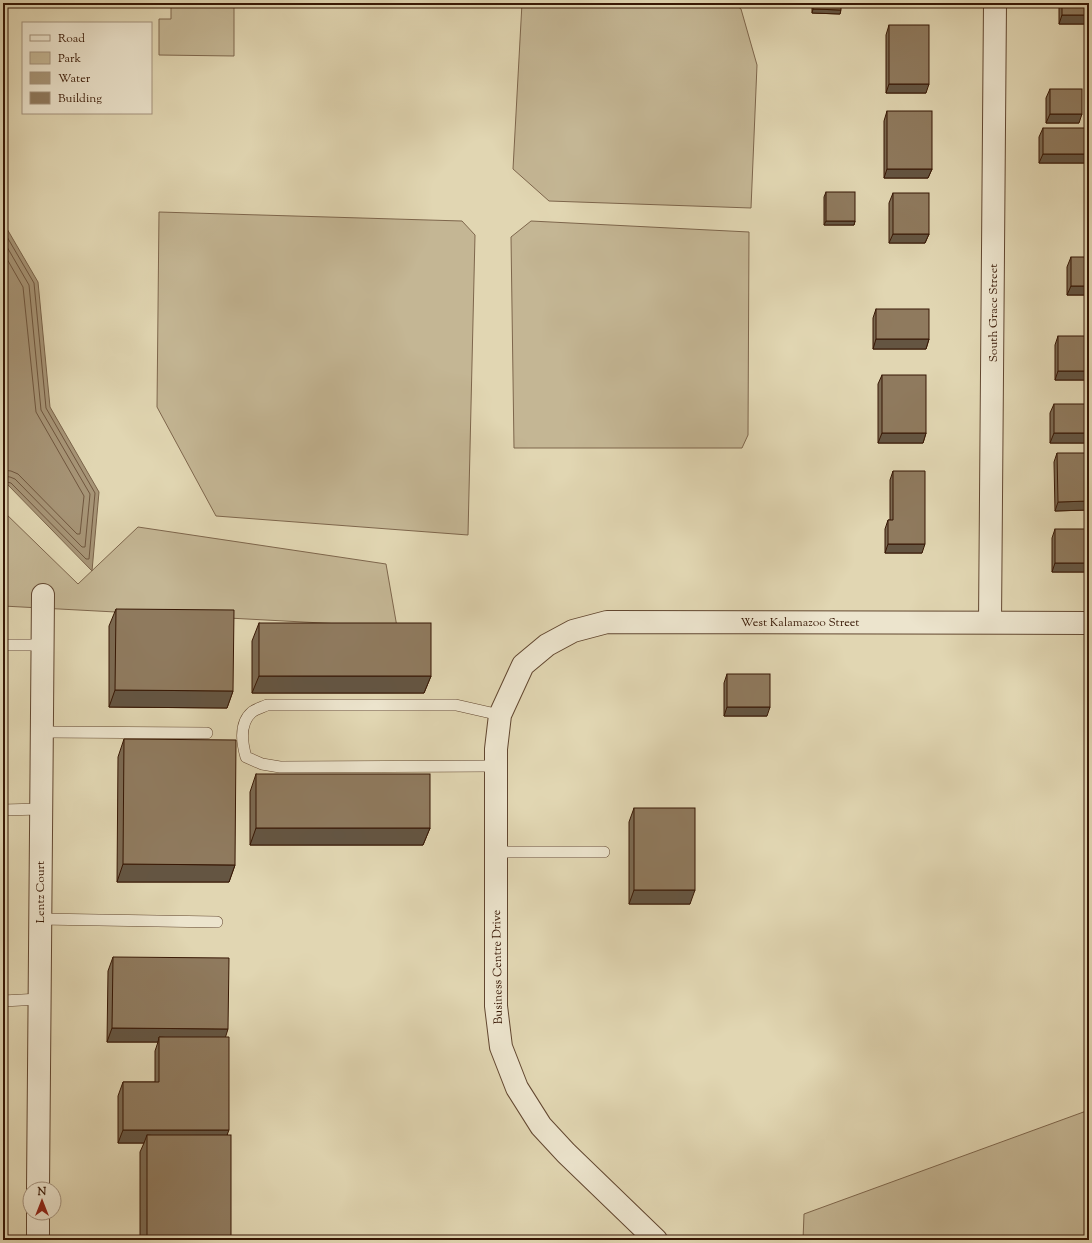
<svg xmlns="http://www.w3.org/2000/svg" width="1092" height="1243" viewBox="0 0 1092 1243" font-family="'Sorts Mill Goudy',serif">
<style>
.green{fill:#c4b694;stroke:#7e664c}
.water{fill:#a79577;stroke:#7a6349}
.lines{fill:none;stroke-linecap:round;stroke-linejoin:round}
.shore{stroke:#6f563e;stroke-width:1}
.service-casing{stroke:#624730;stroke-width:12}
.minor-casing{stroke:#624730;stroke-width:24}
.service{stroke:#ece4cd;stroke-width:11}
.minor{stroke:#ece4cd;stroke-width:22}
.wall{fill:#7b6951;stroke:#371704}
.shaded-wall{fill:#645542;stroke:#371704}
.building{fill:#8f7a5e;stroke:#371704}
.labels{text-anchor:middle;stroke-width:4;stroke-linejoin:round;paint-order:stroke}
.street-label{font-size:12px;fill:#371704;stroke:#ece4cd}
</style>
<rect width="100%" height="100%" fill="#e1d6b2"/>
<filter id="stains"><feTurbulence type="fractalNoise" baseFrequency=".005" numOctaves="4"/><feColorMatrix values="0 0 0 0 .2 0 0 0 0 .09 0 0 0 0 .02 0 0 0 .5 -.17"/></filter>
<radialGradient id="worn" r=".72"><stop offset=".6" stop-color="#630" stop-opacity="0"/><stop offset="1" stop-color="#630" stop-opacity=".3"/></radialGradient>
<g class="green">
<polygon points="171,3 234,3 234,56 159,55 159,19 171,19"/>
<polygon points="522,3 733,3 741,9 757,65 751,208 549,201 513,169"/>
<polygon points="159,212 462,221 475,235 468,535 216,516 157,407"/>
<polygon points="531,221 749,232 748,435 742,448 514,448 511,237"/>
<polygon points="3,511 78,584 138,527 386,564 397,627 3,606"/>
<polygon points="1089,1110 1089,1240 803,1240 804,1214"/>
</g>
<polygon class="water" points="3,222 38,282 50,407 99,492 92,571 8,485 3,485"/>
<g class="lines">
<g class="shore">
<polyline points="3,230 34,283 46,408 95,493 89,559 86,559 11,483 3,481"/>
<polyline points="3,240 29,285 41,410 90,494 85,547 82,547 15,479 10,477 3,476"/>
<polyline points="3,252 23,287 36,412 84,496 80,534 77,534 18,474 11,471 3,470"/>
</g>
<defs>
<g id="service">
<polyline points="3,645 42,645"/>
<polyline points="42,732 207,733"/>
<path d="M496,766L280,767L262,764L246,757C242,743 239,723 252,712C256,709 263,707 267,705H456L500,715"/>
<polyline points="3,810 41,809"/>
<polyline points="496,852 604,852"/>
<polyline points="40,919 217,922"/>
<polyline points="3,1001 40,999"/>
</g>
<g id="minor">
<polyline points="990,622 995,3"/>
<polyline points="38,1189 43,595"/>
<polyline points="38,1240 38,1213"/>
<polyline points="656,1240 566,1153 541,1126 517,1088 501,1047 496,1006 496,749 500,715 523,665 547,645 573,631 607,622 1089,623"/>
</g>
</defs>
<use href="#service" class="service-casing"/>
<use href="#minor" class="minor-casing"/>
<use href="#service" class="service"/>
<use href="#minor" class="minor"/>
</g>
<g class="wall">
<polygon points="812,3 841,3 840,14 812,13"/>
<polygon points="1059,3 1089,3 1089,17 1086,24 1059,24"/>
<polygon points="889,25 926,93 886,93 886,35"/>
<polygon points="1050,89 1079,123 1046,123 1046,98"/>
<polygon points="887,111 932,169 928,178 884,178 884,121"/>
<polygon points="1043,128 1089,163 1039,163 1039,137"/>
<polygon points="826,192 855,221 854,225 824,225 824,197"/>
<polygon points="893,193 929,234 925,243 889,243 889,203"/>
<polygon points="1071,257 1089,295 1067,295 1067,267"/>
<polygon points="876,309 929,339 926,349 873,349 873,318"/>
<polygon points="1058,336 1089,380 1055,380 1055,345"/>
<polygon points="882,375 926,433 923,443 878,443 878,384"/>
<polygon points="1054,404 1089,443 1050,443 1050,413"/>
<polygon points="1057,453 1087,510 1055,511 1054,462"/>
<polygon points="893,471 922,553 885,553 885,529 888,520 890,520 890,480"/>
<polygon points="1055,529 1089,572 1052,572 1052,538"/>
<polygon points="116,609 233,691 227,708 109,707 109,626"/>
<polygon points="259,623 431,676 424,693 252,693 252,641"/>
<polygon points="727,674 767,716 724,716 724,683"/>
<polygon points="124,739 235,865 229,882 117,882 118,757"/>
<polygon points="256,774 430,828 423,845 250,845 250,792"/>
<polygon points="634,808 690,904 629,904 629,822"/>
<polygon points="113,957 225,1037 230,1240 140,1240 140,1152 144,1143 118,1143 118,1096 123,1082 155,1082 155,1051 158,1042 107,1042 108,971"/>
</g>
<g class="shaded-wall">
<polygon points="813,9 841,10 840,14 812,13"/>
<polygon points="1062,15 1089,15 1089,17 1086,24 1059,24"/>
<polygon points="889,84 929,84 926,93 886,93"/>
<polygon points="1050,114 1082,114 1079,123 1046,123"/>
<polygon points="1043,154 1089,154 1089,163 1039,163"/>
<polygon points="887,169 932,169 928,178 884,178"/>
<polygon points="826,221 855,221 854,225 824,225"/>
<polygon points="893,234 929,234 925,243 889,243"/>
<polygon points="1071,286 1089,286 1089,295 1067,295"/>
<polygon points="876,339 929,339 926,349 873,349"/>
<polygon points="1058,371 1089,371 1089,380 1055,380"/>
<polygon points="882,433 926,433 923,443 878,443"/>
<polygon points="1054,433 1089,433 1089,443 1050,443"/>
<polygon points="1089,501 1089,504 1087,510 1055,511 1058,502"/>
<polygon points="888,544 925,544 922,553 885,553"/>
<polygon points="1055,563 1089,563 1089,572 1052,572"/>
<polygon points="259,676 431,676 424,693 252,693"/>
<polygon points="115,690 233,691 227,708 109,707"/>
<polygon points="727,707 770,707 767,716 724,716"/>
<polygon points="256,828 430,828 423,845 250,845"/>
<polygon points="123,864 235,865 229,882 117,882"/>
<polygon points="634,890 695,890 690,904 629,904"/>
<polygon points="112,1028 228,1029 224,1042 159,1037 158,1042 107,1042"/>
<polygon points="123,1130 229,1130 224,1143 147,1135 144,1143 118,1143"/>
<polygon points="147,1238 231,1238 230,1240 146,1240"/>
</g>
<g class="building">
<polygon points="813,3 841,3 841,10 813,9"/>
<rect x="1062" y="3" width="27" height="12"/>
<rect x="889" y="25" width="40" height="59"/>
<rect x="1050" y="89" width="32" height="25"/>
<rect x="887" y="111" width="45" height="58"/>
<rect x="1043" y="128" width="46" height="26"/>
<rect x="826" y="192" width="29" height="29"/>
<rect x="893" y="193" width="36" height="41"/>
<rect x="1071" y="257" width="18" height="29"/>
<rect x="876" y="309" width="53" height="30"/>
<rect x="1058" y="336" width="31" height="35"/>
<rect x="882" y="375" width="44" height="58"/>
<rect x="1054" y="404" width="35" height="29"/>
<polygon points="1057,453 1089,453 1089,501 1058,502"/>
<polygon points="893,471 925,471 925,544 888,544 888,520 893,520"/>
<rect x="1055" y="529" width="34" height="34"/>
<polygon points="116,609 234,610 233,691 115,690"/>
<rect x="259" y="623" width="172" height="53"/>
<rect x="727" y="674" width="43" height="33"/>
<polygon points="124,739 236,740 235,865 123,864"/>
<rect x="256" y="774" width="174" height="54"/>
<rect x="634" y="808" width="61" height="82"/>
<polygon points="113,957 229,958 228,1029 112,1028"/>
<polygon points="159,1037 229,1037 229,1130 123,1130 123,1082 159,1082"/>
<rect x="147" y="1135" width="84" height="103"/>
</g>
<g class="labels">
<g class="street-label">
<text transform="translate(993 313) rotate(-90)" y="4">South Grace Street</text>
<text x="800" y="626">West Kalamazoo Street</text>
<text transform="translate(40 892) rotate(-90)" y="4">Lentz Court</text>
<text transform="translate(497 967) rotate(-91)" y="4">Business Centre Drive</text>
</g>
</g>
<rect width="1092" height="1243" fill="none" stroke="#e1d6b2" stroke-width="16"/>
<rect x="4" y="4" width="1084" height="1235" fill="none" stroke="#371704" stroke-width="2"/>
<rect x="8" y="8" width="1076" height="1227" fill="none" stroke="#371704"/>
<rect x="22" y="22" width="130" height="92" fill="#ece4cd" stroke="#a4927d"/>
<rect x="30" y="35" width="20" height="6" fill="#ece4cd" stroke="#a4927d"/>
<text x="58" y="42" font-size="12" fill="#371704">Road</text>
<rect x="30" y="52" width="20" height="12" fill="#c4b694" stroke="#a4927d"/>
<text x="58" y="62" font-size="12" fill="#371704">Park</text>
<rect x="30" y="72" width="20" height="12" fill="#a79577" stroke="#a4927d"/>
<text x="58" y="82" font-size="12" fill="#371704">Water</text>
<rect x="30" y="92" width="20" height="12" fill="#8f7a5e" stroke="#a4927d"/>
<text x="58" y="102" font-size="12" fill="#371704">Building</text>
<g transform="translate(42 1201)"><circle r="19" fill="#ece4cd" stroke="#a4927d"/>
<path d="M0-3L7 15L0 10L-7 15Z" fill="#8f2418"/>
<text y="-6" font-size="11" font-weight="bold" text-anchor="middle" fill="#371704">N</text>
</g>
<rect width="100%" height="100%" filter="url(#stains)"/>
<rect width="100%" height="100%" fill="url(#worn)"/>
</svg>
